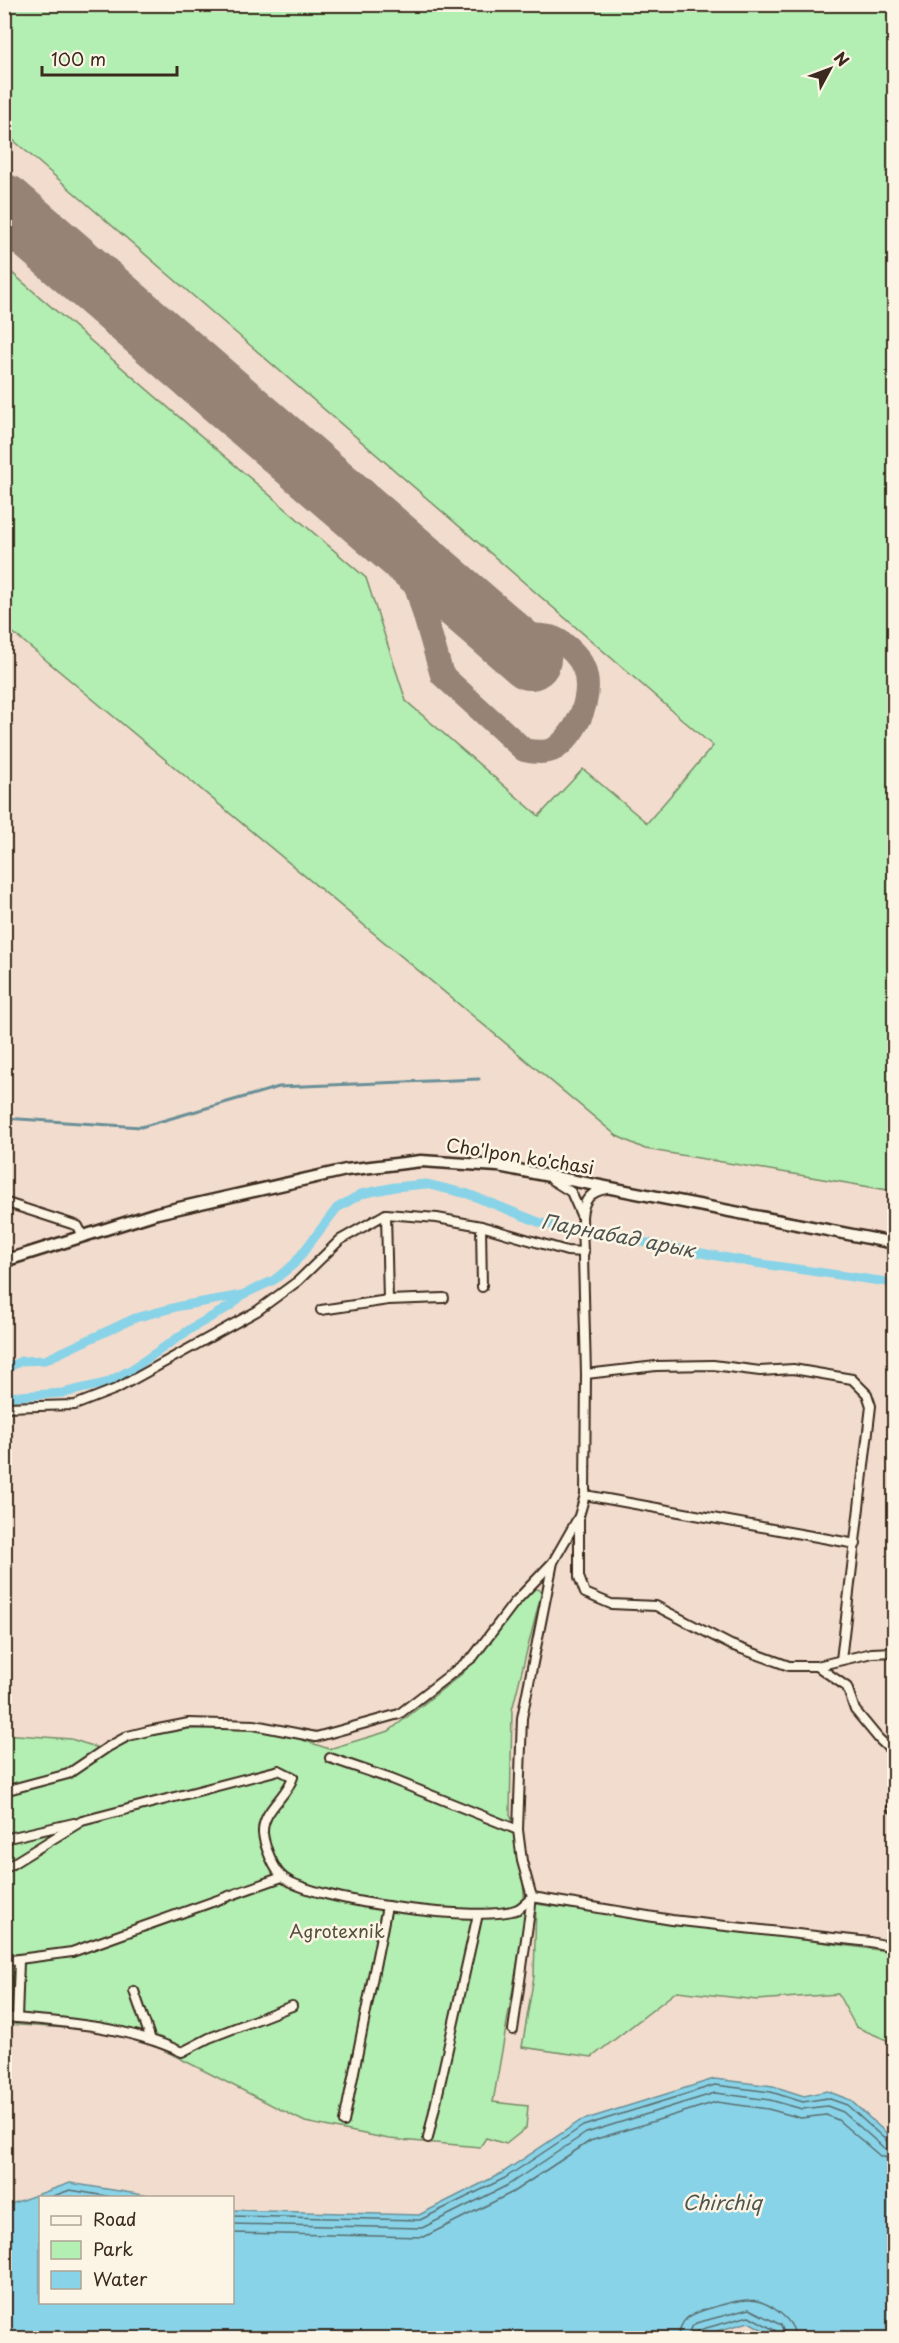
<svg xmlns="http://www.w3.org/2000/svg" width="899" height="2343" viewBox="0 0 899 2343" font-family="'Playpen Sans',sans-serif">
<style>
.green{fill:#b3eeb2;stroke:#778c68;stroke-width:1.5}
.water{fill:#88d3e8;stroke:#698f97;stroke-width:1.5}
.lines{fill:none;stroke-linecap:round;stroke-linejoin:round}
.shore{stroke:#5a6e6f;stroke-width:1.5}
.stream{stroke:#698f97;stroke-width:3}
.canal{stroke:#88d3e8;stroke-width:9}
.taxiway{stroke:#968376;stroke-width:24}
.runway{stroke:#968376;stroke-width:62}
.street-casing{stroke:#3b2a1e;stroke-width:12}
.secondary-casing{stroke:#3b2a1e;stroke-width:15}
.street{stroke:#fcf5e5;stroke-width:8}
.secondary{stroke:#fcf5e5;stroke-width:10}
.labels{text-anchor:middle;stroke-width:5;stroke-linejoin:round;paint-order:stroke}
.street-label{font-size:18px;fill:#3b2a1e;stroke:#fcf5e5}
.park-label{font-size:18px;fill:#53513c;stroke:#fcf5e5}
.water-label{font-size:20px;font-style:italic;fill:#4e5450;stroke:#fcf5e5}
</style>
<rect width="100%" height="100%" fill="#f2dccd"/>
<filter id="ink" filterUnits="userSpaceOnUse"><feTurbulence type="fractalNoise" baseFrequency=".0167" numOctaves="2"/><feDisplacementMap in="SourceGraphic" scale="12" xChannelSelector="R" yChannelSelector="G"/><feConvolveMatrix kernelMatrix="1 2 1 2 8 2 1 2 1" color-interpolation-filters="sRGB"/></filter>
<g filter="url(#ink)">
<g class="green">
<polygon points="5,4 885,5 894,24 894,1191 645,1149 617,1136 5,626 5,267 366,578 406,701 539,816 583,769 647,823 713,746 5,133"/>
<polygon points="532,1587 542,1591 512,1710 510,1815 518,1833 526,1914 493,2102 528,2106 526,2128 506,2144 486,2138 480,2147 389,2139 305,2122 128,2032 5,2024 4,1734 71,1739 108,1751 140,1737 188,1729 242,1728 294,1737 329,1749 389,1731 463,1673"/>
<polygon points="536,1904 894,1952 894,2043 856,2027 838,1994 757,2000 677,1991 592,2057 522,2047 534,1976"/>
</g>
<polygon class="water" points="714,2079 773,2086 804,2096 827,2091 850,2100 894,2140 894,2338 777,2338 749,2322 692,2338 5,2338 5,2206 70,2183 156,2197 40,2198 40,2302 232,2302 233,2210 419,2215 502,2173 580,2121"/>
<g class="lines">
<g class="shore">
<polyline points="48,2198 70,2190 118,2198"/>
<polyline points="232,2216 420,2220 505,2178 583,2126 715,2085 771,2092 803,2102 827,2098 847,2105 888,2142 894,2144"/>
<polyline points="232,2224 422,2228 508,2185 586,2133 715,2093 770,2100 802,2109 827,2106 843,2112 884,2148 894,2151"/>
<polyline points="232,2233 424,2237 513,2192 590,2141 716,2102 768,2109 801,2118 826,2115 838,2120 880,2156 894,2160"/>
<path d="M678,2338C679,2330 681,2323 687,2318C696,2311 738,2299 749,2300C768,2300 795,2320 795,2338"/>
<polyline points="687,2338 690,2329 696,2323 749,2309 781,2325 786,2338"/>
<polyline points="695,2338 699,2330 749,2316 776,2331 779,2338"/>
</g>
<polyline class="stream" points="4,1118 141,1127 279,1087 479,1079"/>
<g class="canal">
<polyline points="4,1370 21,1361 45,1360 135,1318 180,1306 242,1295"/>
<polyline points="4,1397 63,1393 106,1383 132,1369 192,1328 232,1305 242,1295 274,1280 294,1264 337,1208 361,1194 395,1187 426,1184 468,1194 541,1223 755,1263 894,1283"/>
</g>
<path class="taxiway" d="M396,543L411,568L442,675L524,750C534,752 546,754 556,748C583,728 600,680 574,653C552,631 546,638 519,634C508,633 499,628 489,623"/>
<polyline class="runway" points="4,205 530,659"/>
<defs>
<g id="street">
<path d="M552,1180L571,1192L582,1217C583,1201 590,1191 607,1189"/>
<polyline points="4,1202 78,1226 83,1236"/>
<polyline points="386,1214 388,1300"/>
<polyline points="582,1217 586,1374 585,1495 579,1516 579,1577 585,1593 611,1604 656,1606 731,1645 789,1666 817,1666 872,1653 894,1652"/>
<polyline points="481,1226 482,1287"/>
<polyline points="321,1310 388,1300 444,1298"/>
<polyline points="586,1374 656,1366 713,1365 760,1371 793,1369 852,1379 867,1394 871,1406 841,1660"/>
<polyline points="4,1407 75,1405 116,1389 257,1311 298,1281 340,1240 386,1214 437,1218 481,1226 567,1251 584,1252"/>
<polyline points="585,1495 856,1544"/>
<polyline points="817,1666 847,1687 855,1710 879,1739 894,1753"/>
<polyline points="330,1758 391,1779 518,1830"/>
<polyline points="894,1788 892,1808 894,1809"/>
<polyline points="4,1791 68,1774 108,1747 128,1736 148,1731 189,1723 254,1725 316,1737 399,1714 473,1657 514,1603 553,1562"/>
<polyline points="4,1839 74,1823"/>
<path d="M4,1869L82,1821L279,1770L293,1777C287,1797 262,1810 263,1833C264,1845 274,1871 284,1878C313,1901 484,1924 518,1909C523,1906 528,1901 532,1897L672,1920L870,1942L894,1947"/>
<polyline points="4,1961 72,1952 282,1877"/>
<polyline points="134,1991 150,2037"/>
<path d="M4,2017C65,2022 126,2026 182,2052L209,2038L292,2006"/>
<polyline points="17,2018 19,1961"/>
<polyline points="513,2030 532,1897 522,1861 518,1830 522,1718 553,1562 578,1518"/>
<polyline points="344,2122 387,1906"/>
<polyline points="428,2138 478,1914"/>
</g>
<polyline id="secondary" points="4,1261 157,1213 346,1170 421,1161 498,1166 894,1243"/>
</defs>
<use href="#street" class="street-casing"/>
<use href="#secondary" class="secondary-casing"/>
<use href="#street" class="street"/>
<use href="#secondary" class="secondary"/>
</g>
</g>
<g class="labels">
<g class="street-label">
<text transform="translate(520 1157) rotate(9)" y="6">Cho'lpon ko'chasi</text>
</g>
<g class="park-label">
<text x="337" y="1938">Agrotexnik</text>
</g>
<g class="water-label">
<text transform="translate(618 1236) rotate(11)" y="7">Парнабад арык</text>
<text x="722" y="2210">Chirchiq</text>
</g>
</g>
<rect width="899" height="2343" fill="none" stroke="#fcf5e5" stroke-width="24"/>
<rect x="12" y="12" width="875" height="2319" fill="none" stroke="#3b2a1e" stroke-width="2" filter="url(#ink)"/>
<rect x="39" y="2196" width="195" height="108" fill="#fcf5e5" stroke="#afa495" stroke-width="1.5"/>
<rect x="51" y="2216" width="30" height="9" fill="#fcf5e5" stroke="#afa495" stroke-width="1.5"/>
<text x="93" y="2226" font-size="18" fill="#3b2a1e">Road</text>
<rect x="51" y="2241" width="30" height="18" fill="#b3eeb2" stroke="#afa495" stroke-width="1.5"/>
<text x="93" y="2256" font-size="18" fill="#3b2a1e">Park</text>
<rect x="51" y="2271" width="30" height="18" fill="#88d3e8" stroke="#afa495" stroke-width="1.5"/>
<text x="93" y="2286" font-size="18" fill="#3b2a1e">Water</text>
<g transform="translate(830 69) rotate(49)" stroke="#fcf5e5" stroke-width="4.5" paint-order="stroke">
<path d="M0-4.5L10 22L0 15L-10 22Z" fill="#3b2a1e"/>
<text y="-9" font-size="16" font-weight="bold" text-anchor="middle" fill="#3b2a1e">N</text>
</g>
<path d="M42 66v9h135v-9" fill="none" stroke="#3b2a1e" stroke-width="3"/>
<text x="51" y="66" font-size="18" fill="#3b2a1e" stroke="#fcf5e5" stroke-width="4.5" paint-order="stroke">100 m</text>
</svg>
